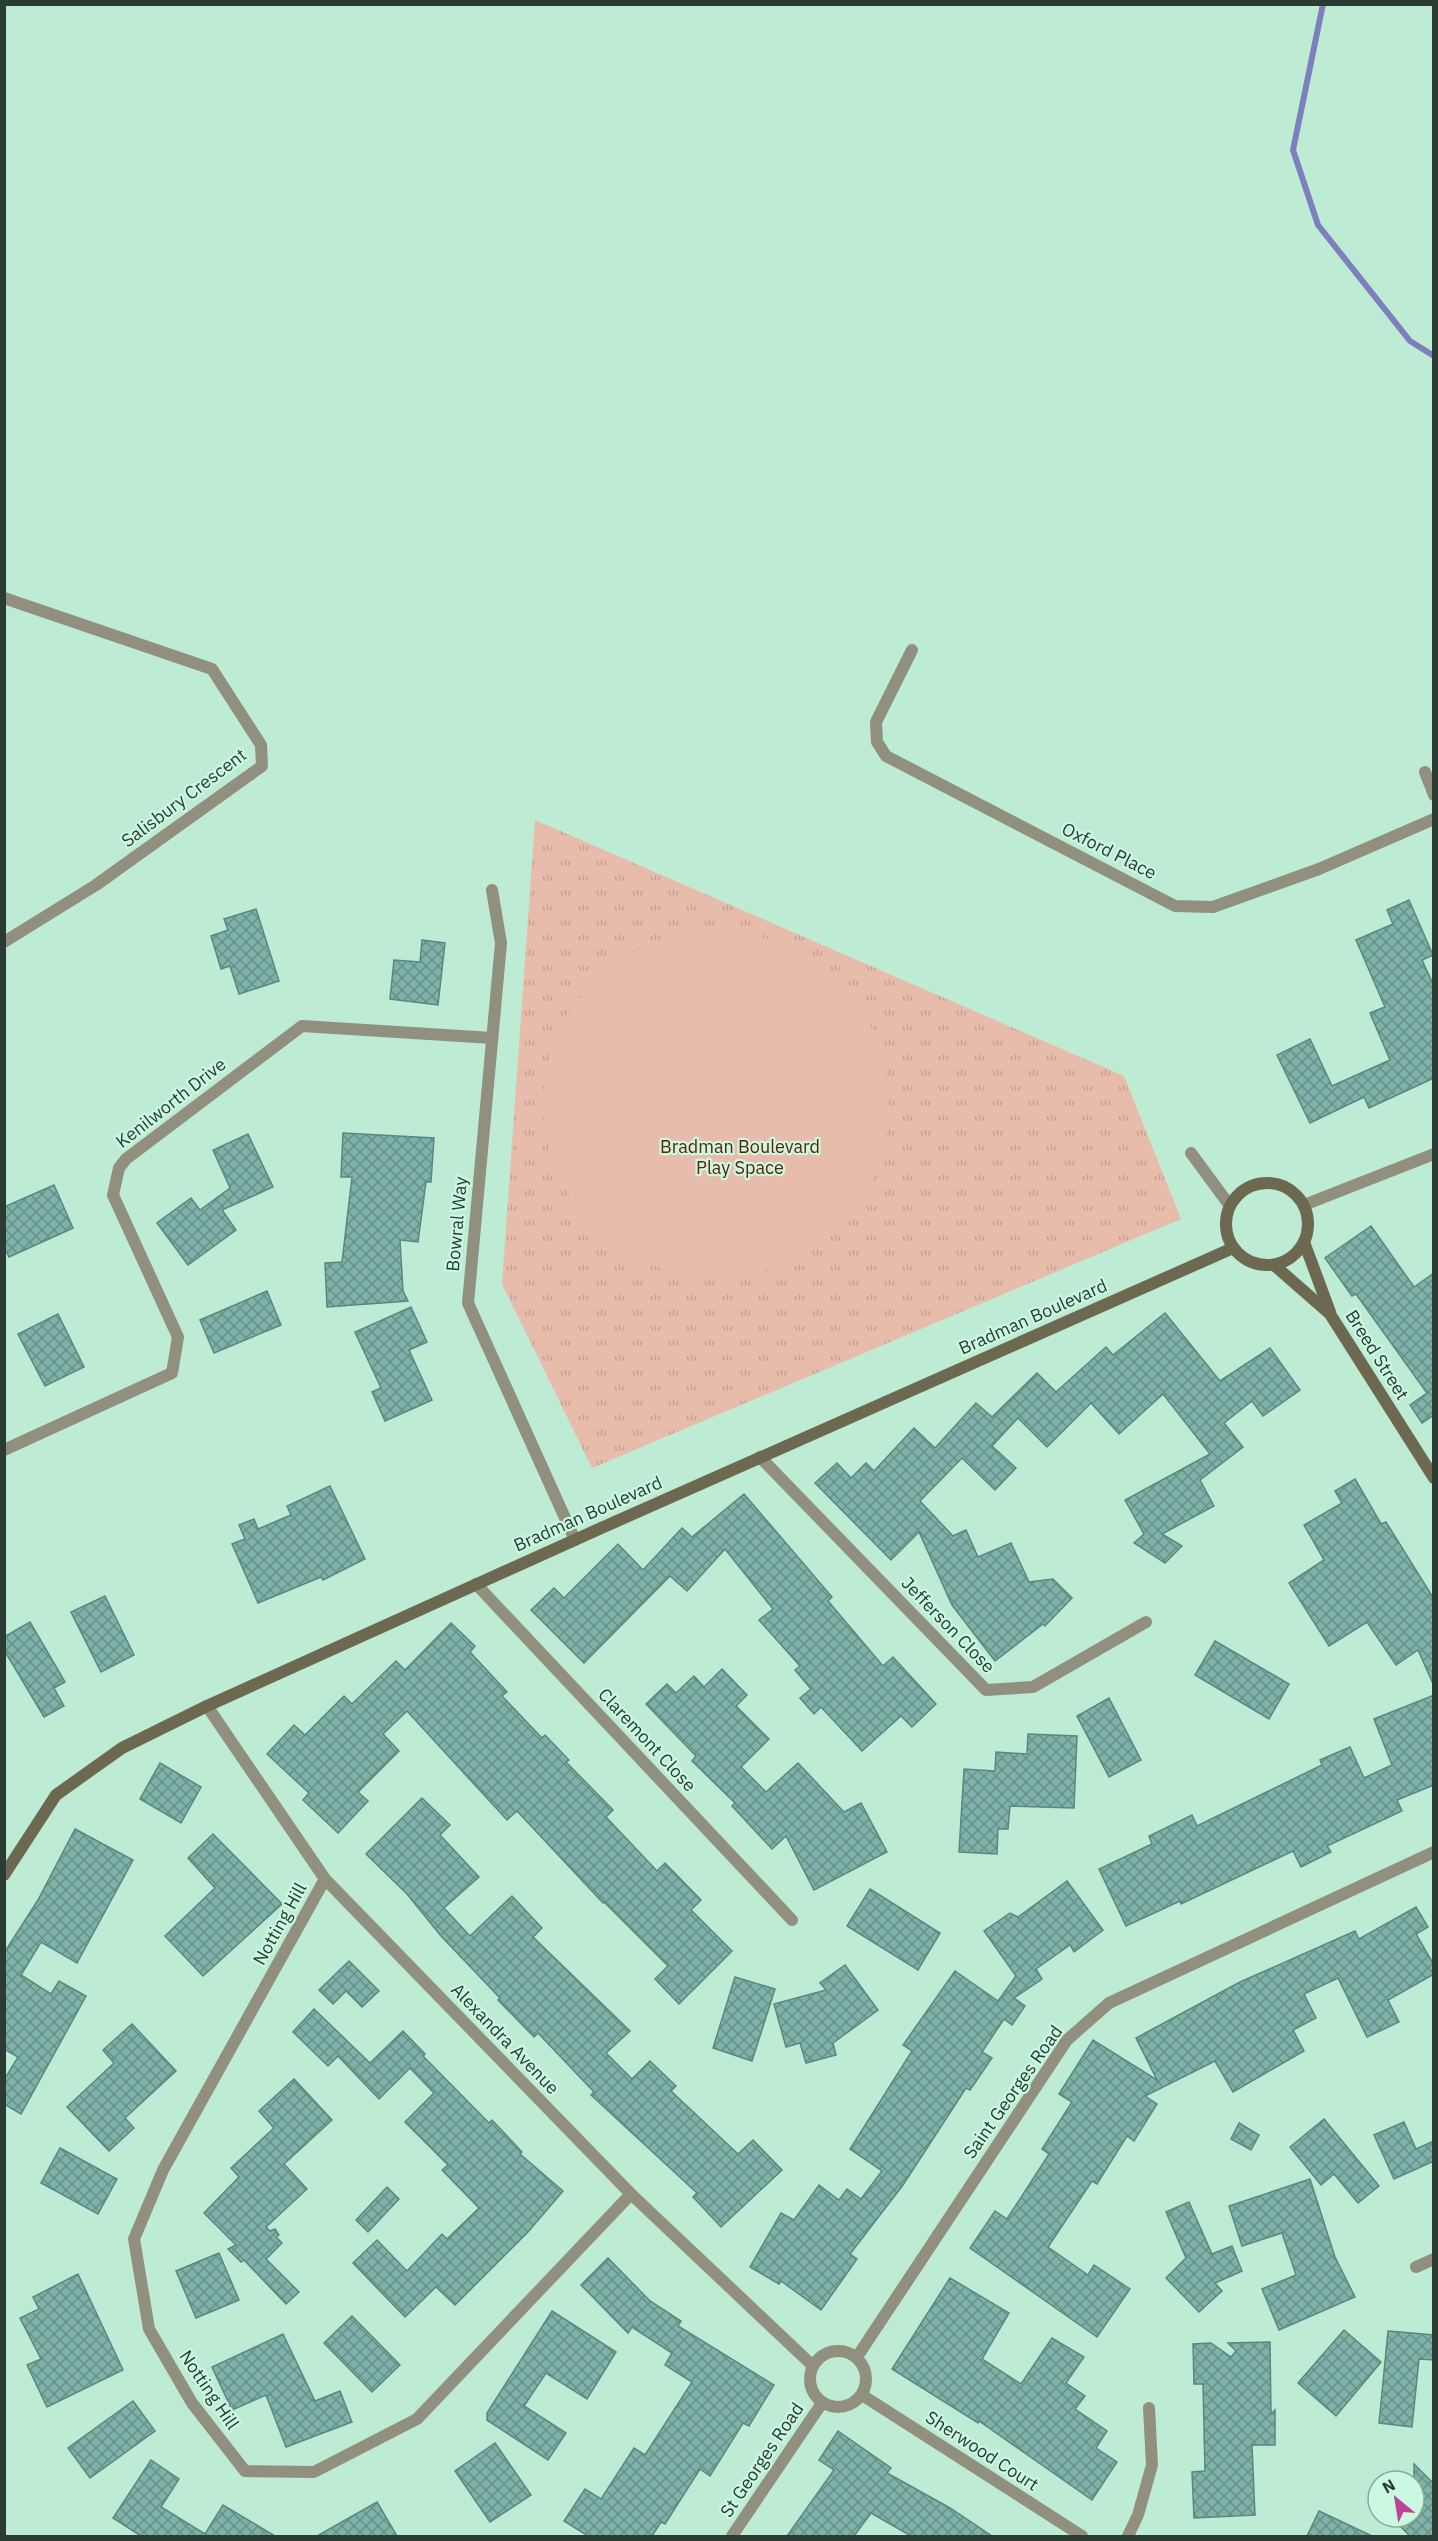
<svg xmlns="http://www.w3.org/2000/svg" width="1438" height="2541" viewBox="0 0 1438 2541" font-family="'IBM Plex Sans',sans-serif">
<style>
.grass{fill:url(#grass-tufts)}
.pitch{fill:#e8bcaa}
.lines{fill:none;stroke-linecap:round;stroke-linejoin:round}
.stream{stroke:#7e7fbc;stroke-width:6}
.building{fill:url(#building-cross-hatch);stroke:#578981;stroke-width:1.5}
.street{stroke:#918f7e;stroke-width:12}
.secondary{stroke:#6c6950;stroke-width:12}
.labels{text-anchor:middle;stroke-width:4.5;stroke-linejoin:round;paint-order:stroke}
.street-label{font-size:18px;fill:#293b32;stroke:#cbf8e1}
.park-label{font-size:18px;fill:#5e2101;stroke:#cbf8e1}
</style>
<defs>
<pattern id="grass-tufts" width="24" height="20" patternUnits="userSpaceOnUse" patternTransform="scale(1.5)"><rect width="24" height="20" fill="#e8bcaa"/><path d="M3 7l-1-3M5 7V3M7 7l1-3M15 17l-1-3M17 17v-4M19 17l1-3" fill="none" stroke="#c7a293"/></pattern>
<pattern id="building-cross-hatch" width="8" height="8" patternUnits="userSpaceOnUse" patternTransform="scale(1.5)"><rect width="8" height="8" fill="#7eb1a8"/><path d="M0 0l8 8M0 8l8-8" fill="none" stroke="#679189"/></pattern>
</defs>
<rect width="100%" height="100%" fill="#beebd4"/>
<polygon class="grass" points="535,820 1124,1076 1181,1219 592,1468 502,1284"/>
<circle class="pitch" cx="716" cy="1104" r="173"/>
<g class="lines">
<polyline class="stream" points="1323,4 1293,150 1318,225 1410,341 1434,356"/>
</g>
<g class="building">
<polygon points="1409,900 1433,955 1422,960 1434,986 1434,1078 1369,1108 1364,1097 1310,1123 1277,1055 1310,1039 1332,1086 1390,1060 1370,1013 1385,1007 1356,940 1393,924 1387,910"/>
<polygon points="256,909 279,981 239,994 230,966 221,969 211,936 228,930 224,919"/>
<polygon points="422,940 445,943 438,1005 390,999 394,960 420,962"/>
<polygon points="343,1133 434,1138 431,1182 426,1182 418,1242 400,1240 403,1291 408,1301 327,1307 325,1263 342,1262 352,1177 341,1177"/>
<polygon points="248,1134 273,1187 222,1210 236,1230 188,1265 157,1223 191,1198 200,1210 230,1188 213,1150"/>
<polygon points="54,1185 73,1228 9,1257 4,1247 4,1207"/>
<polygon points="1371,1226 1414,1287 1434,1273 1434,1415 1422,1423 1410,1405 1427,1393 1356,1294 1352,1296 1325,1258"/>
<polygon points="267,1291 281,1325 214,1353 200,1320"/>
<polygon points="411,1307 427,1342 409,1350 432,1400 385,1421 372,1392 381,1388 355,1332"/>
<polygon points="1165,1313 1220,1381 1270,1348 1300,1390 1263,1416 1252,1401 1224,1423 1243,1447 1200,1480 1214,1506 1162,1534 1182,1546 1165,1563 1134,1543 1144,1534 1125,1500 1210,1454 1163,1394 1119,1434 1091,1403 1047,1447 1018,1418 992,1446 1016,1468 995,1490 962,1458 920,1501 953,1536 966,1530 978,1557 1011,1543 1029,1582 1053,1579 1072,1598 1045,1626 1043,1624 995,1661 952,1605 919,1532 891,1560 815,1483 837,1463 851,1478 866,1463 874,1471 914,1428 935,1448 976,1403 992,1417 1037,1373 1056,1392 1106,1347 1113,1355"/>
<polygon points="58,1314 84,1367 45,1386 18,1334"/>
<polygon points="1355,1479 1381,1524 1386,1522 1434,1599 1434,1686 1418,1650 1396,1665 1367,1622 1329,1646 1289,1583 1324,1560 1304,1525 1342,1503 1335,1491"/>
<polygon points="330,1486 365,1559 323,1580 321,1577 258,1603 232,1544 245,1539 239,1525 254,1519 258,1529 291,1515 287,1506"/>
<polygon points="744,1494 832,1597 828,1601 883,1666 893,1657 936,1704 912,1727 901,1716 862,1751 821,1707 814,1714 800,1698 811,1689 795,1670 800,1666 759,1620 773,1609 725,1549 687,1591 670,1576 584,1663 531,1610 554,1588 564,1598 618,1544 643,1570 682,1528 692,1537"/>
<polygon points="105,1596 134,1655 101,1672 71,1612"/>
<polygon points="30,1622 65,1682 54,1688 64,1706 44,1717 4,1650 4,1637"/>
<polygon points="451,1623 475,1646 470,1652 507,1692 502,1696 542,1738 545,1735 569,1760 566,1762 613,1810 606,1817 657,1871 665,1863 701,1900 691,1910 732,1951 679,2004 655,1979 668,1966 604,1902 603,1903 517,1811 507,1820 407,1711 383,1734 399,1751 358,1792 368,1801 338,1833 303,1800 309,1793 267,1754 294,1725 305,1735 344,1696 352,1704 396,1661 405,1670"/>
<polygon points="1215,1641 1289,1684 1269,1719 1195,1675"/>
<polygon points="722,1669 747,1695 736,1706 769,1739 741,1767 766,1792 798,1763 844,1812 861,1803 887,1852 814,1890 786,1836 772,1849 732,1806 735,1803 692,1761 696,1756 646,1704 667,1684 676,1693 694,1676 704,1687"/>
<polygon points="1434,1695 1434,1785 1397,1800 1402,1811 1327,1846 1331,1852 1301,1867 1293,1851 1181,1904 1180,1901 1126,1926 1099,1869 1152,1844 1149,1836 1192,1815 1197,1826 1322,1765 1320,1760 1350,1747 1364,1778 1392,1765 1374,1719"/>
<polygon points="1109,1698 1141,1760 1109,1777 1077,1716"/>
<polygon points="1028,1734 1077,1736 1074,1808 1010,1806 1008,1829 998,1829 997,1854 959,1852 964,1769 995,1771 996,1752 1027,1754"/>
<polygon points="160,1763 201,1787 181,1823 140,1799"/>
<polygon points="422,1798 450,1825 440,1835 479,1877 444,1908 470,1936 512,1896 542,1928 533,1937 630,2031 606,2053 632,2079 650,2061 676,2086 671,2091 738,2154 753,2140 782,2170 721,2227 693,2197 697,2193 591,2095 594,2092 538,2033 534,2037 498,2000 500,1998 441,1936 407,1894 366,1854"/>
<polygon points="75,1829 133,1860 77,1963 41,1942 21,1975 51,1994 59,1981 86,1996 21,2114 4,2104 4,2080 18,2057 4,2049 4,1953 38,1900"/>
<polygon points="213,1834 282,1904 203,1976 165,1936 215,1888 188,1858"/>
<polygon points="1067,1881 1103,1930 1074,1952 1070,1945 1036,1969 1042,1979 1014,1998 1025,2006 1012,2025 1004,2019 982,2052 992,2058 970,2090 966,2088 903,2185 850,2254 857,2259 821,2310 781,2281 779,2284 750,2267 781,2213 794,2220 819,2185 839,2200 847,2189 861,2199 882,2171 850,2149 912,2051 903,2045 955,1971 998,2001 1016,1976 984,1931 1010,1913 1018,1917"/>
<polygon points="870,1889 940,1933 918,1970 847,1926"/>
<polygon points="1416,1907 1428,1927 1416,1934 1434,1965 1434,1974 1388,2000 1399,2022 1367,2037 1338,1978 1304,1994 1316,2018 1293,2030 1304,2051 1233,2092 1215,2061 1145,2096 1157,2104 1134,2141 1127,2136 1097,2184 1092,2181 1048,2247 1088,2275 1094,2265 1130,2289 1097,2337 970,2248 995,2211 1007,2219 1049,2154 1042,2149 1072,2102 1059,2094 1093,2040 1157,2080 1136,2038 1240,1982 1355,1931 1359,1939"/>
<polygon points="349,1961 379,1991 362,2007 346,1991 333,2004 319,1990"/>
<polygon points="845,1965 878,2010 833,2043 836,2055 806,2063 800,2043 786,2047 774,2004 826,1990 820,1983"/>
<polygon points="735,1977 775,1989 752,2061 713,2048"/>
<polygon points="314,2009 370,2063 403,2031 425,2054 423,2056 489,2123 492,2120 522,2152 520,2154 563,2191 528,2232 455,2305 436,2287 405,2317 353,2263 377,2240 407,2271 442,2234 447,2239 479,2208 442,2170 448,2165 405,2122 434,2093 410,2068 379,2099 338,2056 328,2066 293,2032"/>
<polygon points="132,2024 176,2071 125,2118 134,2128 109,2151 67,2107 114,2063 103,2050"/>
<polygon points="294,2079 332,2120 284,2164 307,2189 266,2227 270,2231 275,2229 279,2235 276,2237 282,2243 266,2259 299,2292 286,2304 244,2260 241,2262 228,2249 236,2245 204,2213 239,2177 231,2168 274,2128 259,2111"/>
<polygon points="1324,2119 1379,2186 1358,2203 1334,2174 1321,2185 1290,2147"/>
<polygon points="1404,2122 1416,2149 1434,2141 1434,2161 1394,2179 1374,2135"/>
<polygon points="1239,2123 1259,2135 1251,2150 1231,2139"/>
<polygon points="60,2148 117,2179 98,2214 41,2183"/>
<polygon points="1310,2179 1335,2257 1355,2297 1279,2330 1262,2289 1296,2275 1282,2233 1242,2246 1229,2206"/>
<polygon points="387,2187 399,2199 368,2232 356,2220"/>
<polygon points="1189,2202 1212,2254 1232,2246 1242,2271 1215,2283 1222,2291 1199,2312 1166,2278 1186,2258 1166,2212"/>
<polygon points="219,2253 239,2300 196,2318 176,2271"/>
<polygon points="608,2258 650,2301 681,2321 678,2326 774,2385 749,2426 743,2423 710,2476 700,2469 665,2524 661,2522 652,2536 588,2536 564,2521 585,2489 601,2499 634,2448 645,2455 692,2382 665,2365 672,2353 632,2327 628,2333 581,2285"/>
<polygon points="78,2274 123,2370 47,2407 27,2365 41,2359 20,2318 39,2309 33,2297"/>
<polygon points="950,2278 1009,2313 982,2359 1021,2384 1052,2338 1084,2357 1066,2383 1085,2396 1075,2409 1107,2431 1096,2448 1117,2462 1092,2500 979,2421 978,2423 892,2369"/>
<polygon points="552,2311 616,2352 587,2399 546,2373 524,2406 566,2433 548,2460 487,2420 487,2413"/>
<polygon points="352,2316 400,2365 372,2392 324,2343"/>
<polygon points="1344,2330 1381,2362 1336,2416 1298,2383"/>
<polygon points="1388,2331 1434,2335 1434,2360 1419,2359 1412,2427 1379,2423"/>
<polygon points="283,2334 315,2401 340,2391 352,2422 286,2447 266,2395 232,2410 212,2367"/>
<polygon points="1270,2342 1271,2414 1275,2410 1275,2445 1252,2445 1255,2515 1194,2518 1192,2472 1205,2471 1203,2384 1194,2384 1193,2344 1211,2343 1231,2357 1236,2351 1228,2343"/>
<polygon points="133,2401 155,2431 90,2478 68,2448"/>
<polygon points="838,2431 891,2468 887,2473 950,2508 992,2536 911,2536 871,2513 854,2536 787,2536 834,2470 819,2460"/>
<polygon points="495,2443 531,2495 490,2522 455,2471"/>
<polygon points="151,2460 179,2479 161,2507 205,2534 223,2505 275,2536 141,2536 113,2518"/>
<polygon points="1414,2464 1434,2484 1434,2536 1410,2536 1391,2517 1414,2517"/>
<polygon points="377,2502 397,2536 317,2536"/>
<polygon points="1319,2511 1372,2536 1307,2536"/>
</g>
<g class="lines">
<g class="street">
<polyline points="4,598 212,669 261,745 262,766 96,885 4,942"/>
<polyline points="912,650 876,722 877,742 886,756 1175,906 1213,907 1319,869 1434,819"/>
<polyline points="1425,772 1434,795"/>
<polyline points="492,890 501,943 468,1303 575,1540"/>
<polyline points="1191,1153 1230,1206"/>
<polyline points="1304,1205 1434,1154"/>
<polyline points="4,1450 172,1373 178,1337 113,1195 119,1168 126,1159 302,1026 492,1038"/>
<polyline points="760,1457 986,1690 1033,1687 1146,1622"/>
<polyline points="476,1584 792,1920"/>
<polyline points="207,1706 325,1879 631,2194 813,2366"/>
<polyline points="325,1879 163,2170 134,2239 149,2329 192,2403 245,2471 314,2472 417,2419 631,2194"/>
<polyline points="1416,2267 1434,2259"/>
<circle cx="838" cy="2379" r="28"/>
<polyline points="857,2357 1067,2040 1109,2003 1434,1852"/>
<polyline points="862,2395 1082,2536"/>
<polyline points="732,2536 822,2403"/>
<polyline points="1128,2536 1138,2515 1152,2465 1149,2408"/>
</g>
<g class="secondary">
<circle cx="1267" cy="1224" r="41"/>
<polyline points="1304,1242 1330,1312"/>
<polyline points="1274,1265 1330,1314 1434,1478"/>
<polyline points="4,1875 56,1795 122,1748 207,1706 599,1529 1233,1248"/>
</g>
</g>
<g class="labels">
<g class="street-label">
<text transform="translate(184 798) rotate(-37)" y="6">Salisbury Crescent</text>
<text transform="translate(1109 851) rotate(27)" y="6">Oxford Place</text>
<text transform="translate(171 1103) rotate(-38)" y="6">Kenilworth Drive</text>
<text transform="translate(457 1224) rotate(-85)" y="6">Bowral Way</text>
<text transform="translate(1033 1317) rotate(-24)" y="6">Bradman Boulevard</text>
<text transform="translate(1377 1355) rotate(58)" y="6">Breed Street</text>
<text transform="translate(588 1514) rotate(-24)" y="6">Bradman Boulevard</text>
<text transform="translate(948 1625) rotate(46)" y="6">Jefferson Close</text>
<text transform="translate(647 1740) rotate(47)" y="6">Claremont Close</text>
<text transform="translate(280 1924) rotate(-61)" y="6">Notting Hill</text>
<text transform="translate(505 2039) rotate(46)" y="6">Alexandra Avenue</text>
<text transform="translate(1013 2092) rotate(-55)" y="6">Saint Georges Road</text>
<text transform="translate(209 2390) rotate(56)" y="6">Notting Hill</text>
<text transform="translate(982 2451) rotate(33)" y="6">Sherwood Court</text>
<text transform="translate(762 2460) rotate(-56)" y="6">St Georges Road</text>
</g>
<g class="park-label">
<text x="740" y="1153">Bradman Boulevard<tspan x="740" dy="21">Play Space</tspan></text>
</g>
</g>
<rect width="1438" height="2541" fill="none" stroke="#293b32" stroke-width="12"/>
<g transform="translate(1396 2499) rotate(330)"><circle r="28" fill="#cbf8e1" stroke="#8aac9b" stroke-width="1.5"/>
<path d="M0-4.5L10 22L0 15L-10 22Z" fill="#be4496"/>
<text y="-9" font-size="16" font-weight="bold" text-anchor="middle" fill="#293b32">N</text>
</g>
</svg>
